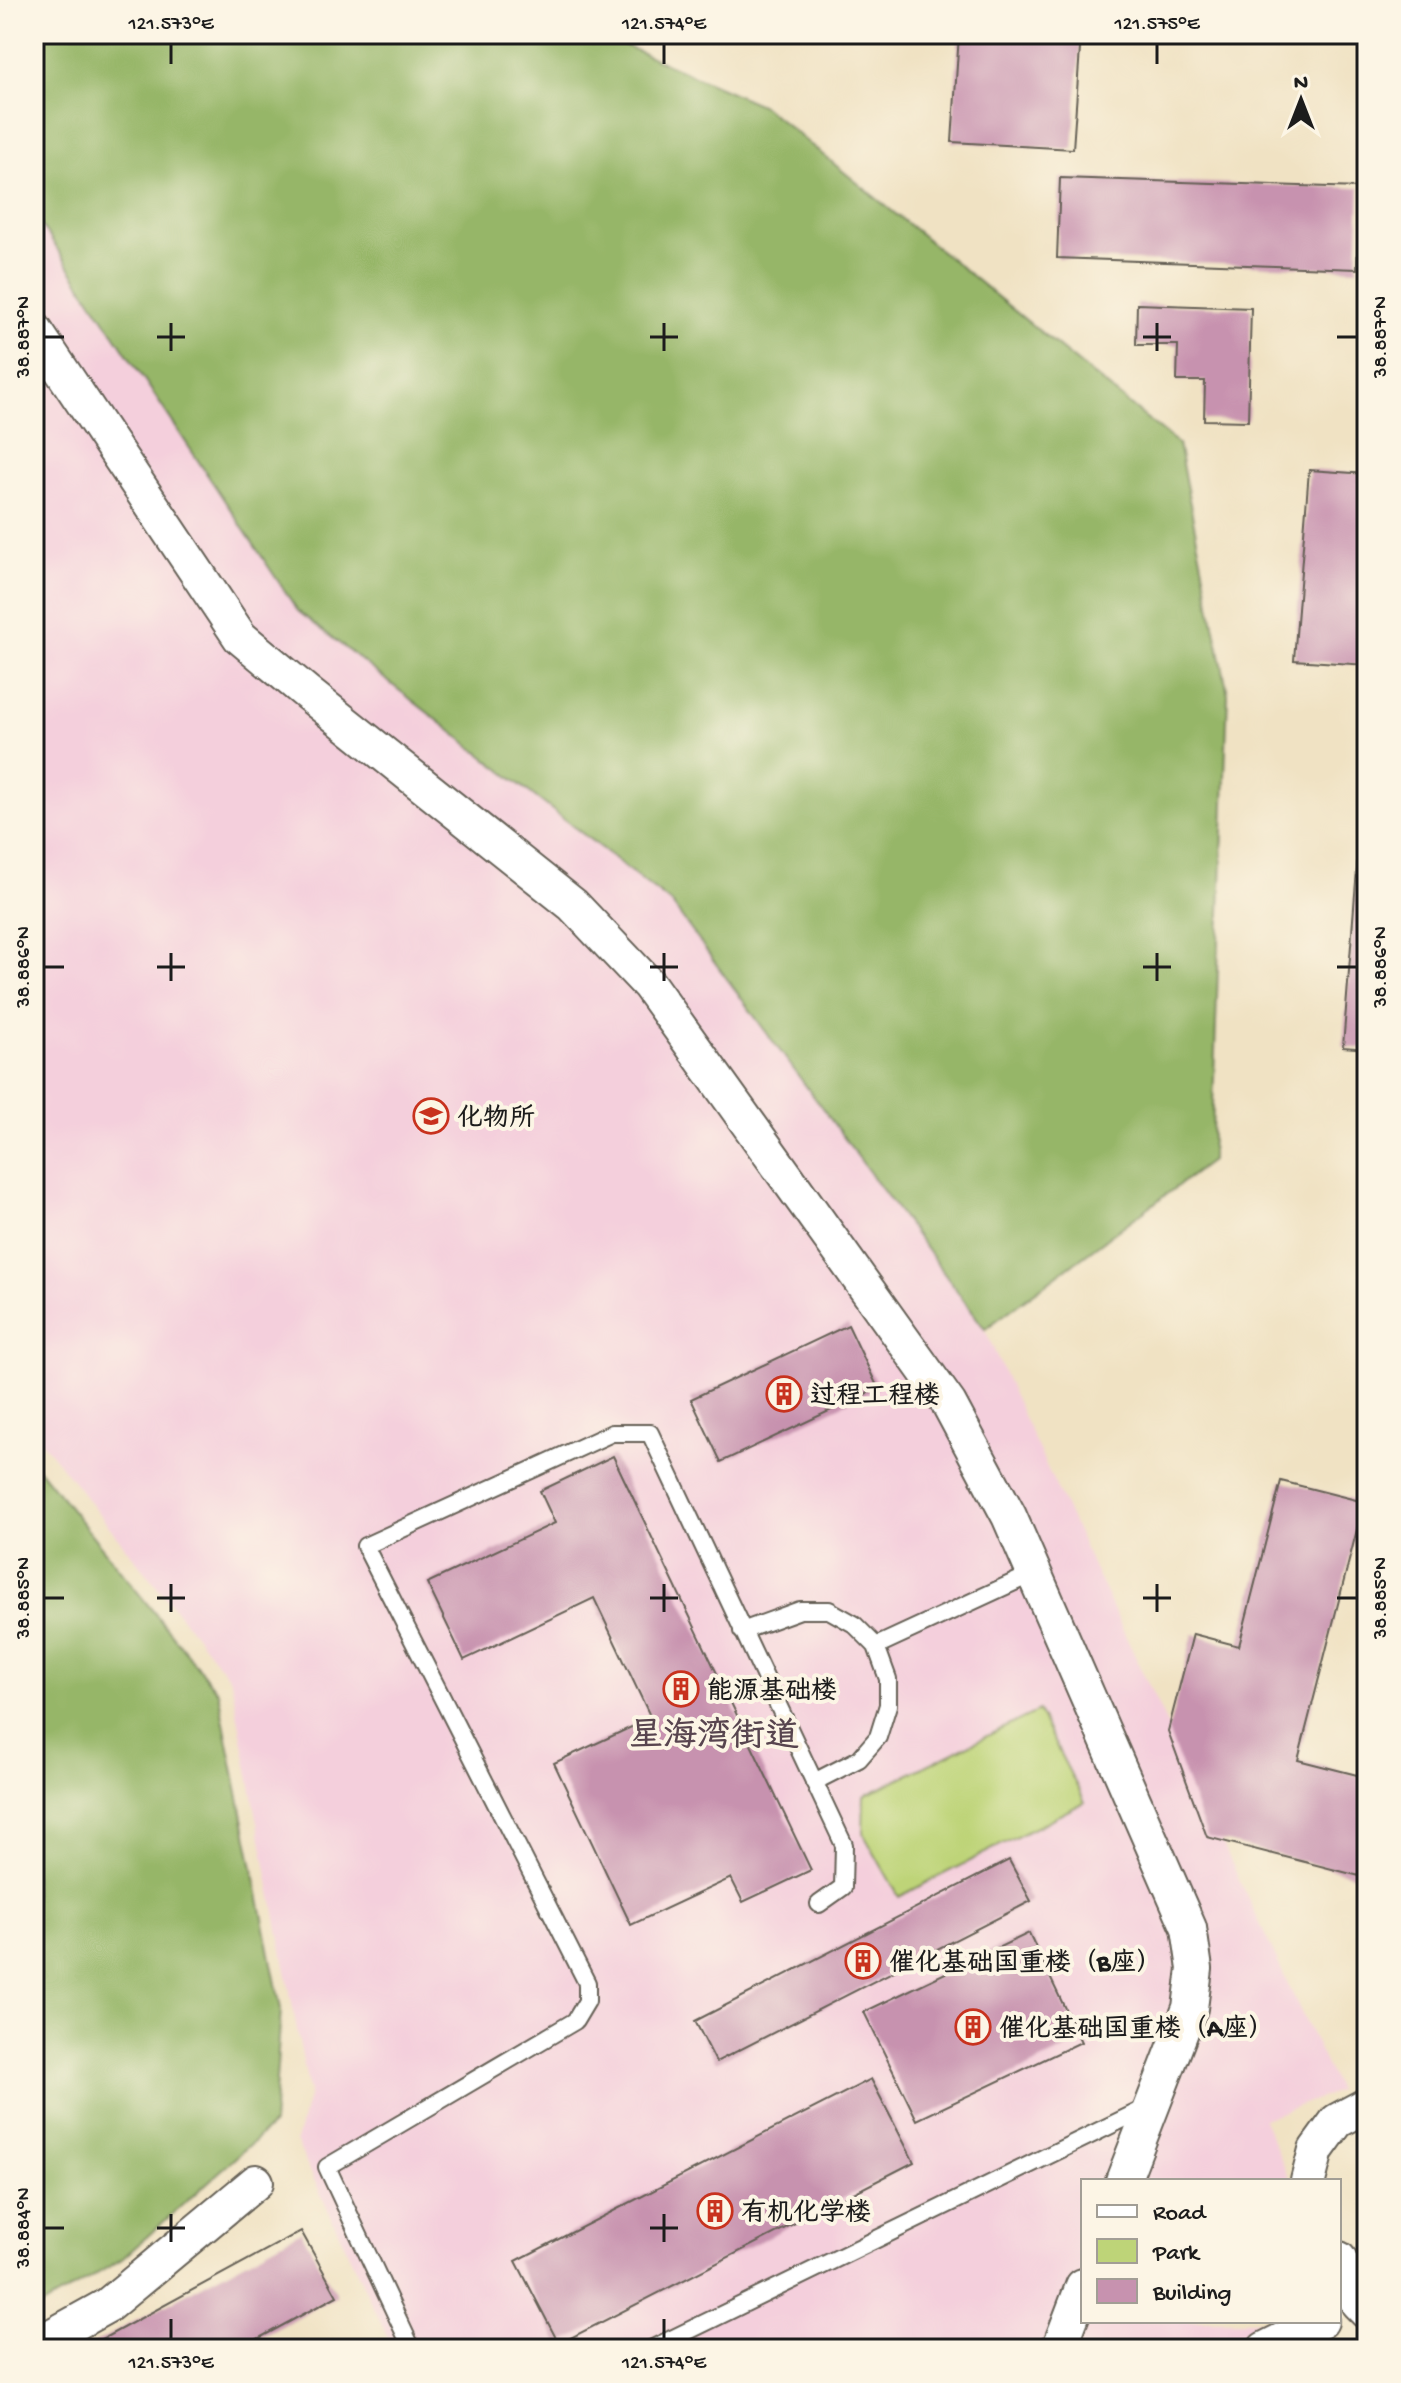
<svg xmlns="http://www.w3.org/2000/svg" width="1401" height="2383" viewBox="0 0 1401 2383" font-family="'Gochi Hand','LXGW WenKai TC',sans-serif">
<style>
.built{fill:#f4cfdc}
.green{fill:#bed478;stroke:#6d784a;stroke-width:2}
.forest{fill:#96b668;stroke:#596942;stroke-width:2}
.building{fill:#c792af}
.lines{fill:none;stroke-linecap:round;stroke-linejoin:round}
.lane-casing{stroke:#666156;stroke-width:20}
.street-casing{stroke:#666156;stroke-width:38}
.lane{stroke:#fff;stroke-width:16}
.street{stroke:#fff;stroke-width:34}
.ticks{fill:none;stroke:#1c1c1c;stroke-width:3}
.labels{text-anchor:middle;stroke-width:8;stroke-linejoin:round;paint-order:stroke}
.poi-label{font-size:26px;font-weight:bold;fill:#1c1c1c;stroke:#fcf5e5;text-anchor:start}
.district-label{font-size:34px;font-weight:bold;fill:#58454f;stroke:#fcf5e5}
.neatline{fill:none;stroke:#1c1c1c;stroke-width:3}
.ticks-label{font-size:20px;text-anchor:middle;fill:#1c1c1c}
</style>
<rect width="100%" height="100%" fill="#fcf5e5"/>
<filter id="ink" filterUnits="userSpaceOnUse"><feTurbulence type="fractalNoise" baseFrequency=".0125" numOctaves="2"/><feDisplacementMap in="SourceGraphic" scale="16" xChannelSelector="R" yChannelSelector="G"/><feConvolveMatrix kernelMatrix="1 2 1 2 8 2 1 2 1" color-interpolation-filters="sRGB"/></filter>
<filter id="wash" filterUnits="userSpaceOnUse"><feTurbulence type="fractalNoise" baseFrequency=".006" numOctaves="4" result="noise"/><feDisplacementMap in="SourceGraphic" scale="32" xChannelSelector="R" yChannelSelector="G"/><feGaussianBlur stdDeviation="1.8" result="paint"/><feColorMatrix in="noise" values="0 0 0 0 0 0 0 0 0 0 0 0 0 0 0 0 0 1.4 0 .05"/><feComposite in="paint" operator="in"/></filter>
<g filter="url(#wash)">
<rect width="100%" height="100%" fill="#f0e2c3"/>
<polygon class="built" points="34,214 298,611 671,903 985,1329 1016,1401 1338,2091 1263,2119 1291,2181 1083,2181 1083,2321 1285,2321 1229,2349 393,2349 296,2141 309,2093 231,1680 34,1432"/>
<polygon class="green" points="1038,1711 1085,1802 899,1897 863,1833 864,1796"/>
<g class="forest">
<polygon points="34,34 599,34 763,106 1178,444 1228,694 1211,1161 985,1329 671,903 298,611 34,214"/>
<polygon points="34,1463 218,1692 281,2009 273,2124 122,2259 34,2311"/>
</g>
<g id="blocks">
<g class="building">
<polygon points="959,34 1081,34 1073,149 952,142"/>
<polygon points="1060,178 1360,188 1357,269 1057,258"/>
<polygon points="1137,304 1251,308 1248,421 1204,420 1205,381 1177,381 1178,345 1136,345"/>
<polygon points="1309,470 1367,474 1367,665 1294,660"/>
<polygon points="1365,767 1367,767 1367,1049 1343,1047"/>
<polygon points="848,1325 878,1388 721,1462 691,1399"/>
<polygon points="613,1456 811,1870 743,1902 731,1878 631,1925 554,1763 651,1718 594,1598 464,1660 427,1583 555,1523 540,1491"/>
<polygon points="1281,1481 1364,1502 1298,1760 1361,1776 1367,1755 1367,1878 1207,1837 1168,1731 1193,1634 1239,1646"/>
<polygon points="1009,1860 1031,1901 716,2062 695,2021"/>
<polygon points="1029,1933 1081,2042 917,2120 864,2012"/>
<polygon points="871,2079 914,2162 559,2344 516,2261"/>
<polygon points="301,2231 337,2296 239,2349 84,2349"/>
</g>
</g>
</g>
<g filter="url(#ink)">
<use href="#blocks" fill-opacity="0" stroke="#666156" stroke-width="2"/>
<g class="lines">
<defs>
<g id="lane">
<polyline points="742,1631 800,1610 829,1610 854,1624 876,1646 888,1679 888,1705 878,1737 859,1759 814,1782"/>
<polyline points="876,1646 1034,1573"/>
<polyline points="412,2349 327,2167 575,2021 587,2001 587,1983 365,1546 612,1433 650,1433 844,1845 843,1887 819,1904"/>
<polyline points="651,2349 1148,2107"/>
</g>
<g id="street">
<polyline points="34,329 240,637 306,692 573,905 649,985 949,1404 1009,1516 1189,1928 1195,1969 1190,2008 1123,2181"/>
<polyline points="1308,2181 1316,2150 1337,2121 1367,2105"/>
<polyline points="1339,2259 1358,2303 1367,2312"/>
<polyline points="34,2346 108,2305 256,2182"/>
<polyline points="1059,2349 1083,2286"/>
<polyline points="1265,2349 1321,2321"/>
</g>
</defs>
<use href="#lane" class="lane-casing"/>
<use href="#street" class="street-casing"/>
<use href="#lane" class="lane"/>
<use href="#street" class="street"/>
</g>
</g>
<path class="ticks" d="M171,44V64M664,44V64M1157,44V64M171,323V351M664,323V351M1157,323V351M44,337H64M157,337H185M650,337H678M1143,337H1171M1337,337H1357M171,953V981M664,953V981M1157,953V981M44,967H64M157,967H185M650,967H678M1143,967H1171M1337,967H1357M171,1584V1612M664,1584V1612M1157,1584V1612M44,1598H64M157,1598H185M650,1598H678M1143,1598H1171M1337,1598H1357M171,2214V2242M664,2214V2242M44,2228H64M157,2228H185M650,2228H678M171,2319V2339M664,2319V2339"/>
<defs>
<symbol id="school-ring" viewBox="-11 -11 22 22"><circle r="9.5" fill="#fcf5e5" stroke="#c8321e" stroke-width="1.5"/><path d="M0-5L7-2L0 1L-7-2ZM-4 1L0 2.5L4 1V4Q0 6-4 4Z" fill="#c8321e"/></symbol>
<symbol id="building-ring" viewBox="-11 -11 22 22"><circle r="9.5" fill="#fcf5e5" stroke="#c8321e" stroke-width="1.5"/><path d="M-4-6H4V6H1V3H-1V6H-4ZM-2.5-4.3h1.7v1.8h-1.7ZM.8-4.3h1.7v1.8H.8ZM-2.5-1h1.7V.8h-1.7ZM.8-1h1.7V.8H.8Z" fill="#c8321e"/></symbol>
</defs>
<g fill-rule="evenodd">
<use href="#school-ring" x="411" y="1096" width="40" height="40"/>
<use href="#building-ring" x="764" y="1374" width="40" height="40"/>
<use href="#building-ring" x="661" y="1669" width="40" height="40"/>
<use href="#building-ring" x="843" y="1941" width="40" height="40"/>
<use href="#building-ring" x="953" y="2007" width="40" height="40"/>
<use href="#building-ring" x="695" y="2191" width="40" height="40"/>
</g>
<g class="labels">
<g class="poi-label">
<text x="457" y="1125">化物所</text>
<text x="810" y="1403">过程工程楼</text>
<text x="707" y="1698">能源基础楼</text>
<text x="889" y="1970">催化基础国重楼（B座）</text>
<text x="999" y="2036">催化基础国重楼（A座）</text>
<text x="741" y="2220">有机化学楼</text>
</g>
<g class="district-label">
<text x="714" y="1745">星海湾街道</text>
</g>
</g>
<rect width="1401" height="2383" fill="none" stroke="#fcf5e5" stroke-width="88"/>
<rect x="1081" y="2179" width="260" height="144" fill="#fcf5e5" stroke="#a29e95" stroke-width="2"/>
<rect x="1097" y="2205" width="40" height="12" fill="#ffffff" stroke="#a29e95" stroke-width="2"/>
<text x="1153" y="2219" font-size="24" fill="#1c1c1c">Road</text>
<rect x="1097" y="2239" width="40" height="24" fill="#bed478" stroke="#a29e95" stroke-width="2"/>
<text x="1153" y="2259" font-size="24" fill="#1c1c1c">Park</text>
<rect x="1097" y="2279" width="40" height="24" fill="#c792af" stroke="#a29e95" stroke-width="2"/>
<text x="1153" y="2299" font-size="24" fill="#1c1c1c">Building</text>
<g transform="translate(1301 100)" stroke="#fcf5e5" stroke-width="6" paint-order="stroke">
<path d="M0-6L14 30L0 20L-14 30Z" fill="#1c1c1c"/>
<text y="-12" font-size="22" font-weight="bold" text-anchor="middle" fill="#1c1c1c">N</text>
</g>
<rect x="44" y="44" width="1313" height="2295" class="neatline"/>
<g class="ticks-label">
<text x="171" y="29">121.573°E</text>
<text x="664" y="29">121.574°E</text>
<text x="1157" y="29">121.575°E</text>
<text transform="translate(22 337) rotate(-90)" y="7">38.887°N</text>
<text transform="translate(1379 337) rotate(-90)" y="7">38.887°N</text>
<text transform="translate(22 967) rotate(-90)" y="7">38.886°N</text>
<text transform="translate(1379 967) rotate(-90)" y="7">38.886°N</text>
<text transform="translate(22 1598) rotate(-90)" y="7">38.885°N</text>
<text transform="translate(1379 1598) rotate(-90)" y="7">38.885°N</text>
<text transform="translate(22 2228) rotate(-90)" y="7">38.884°N</text>
<text x="171" y="2368">121.573°E</text>
<text x="664" y="2368">121.574°E</text>
</g>
</svg>
